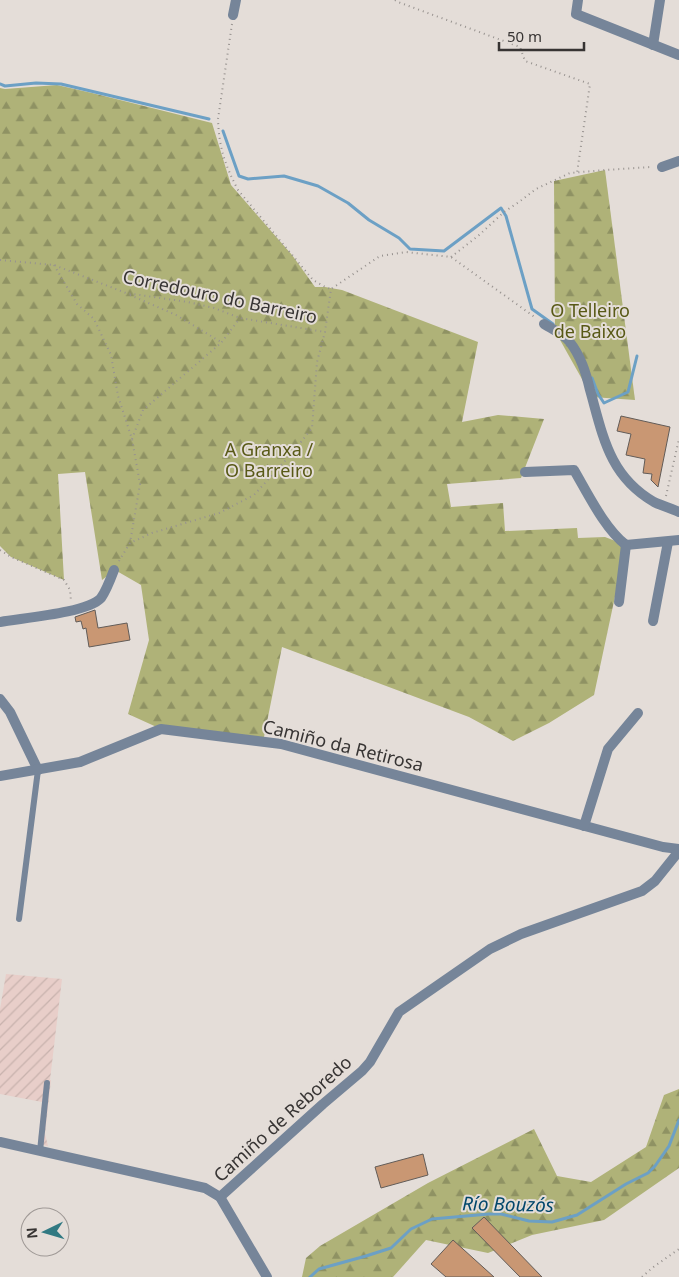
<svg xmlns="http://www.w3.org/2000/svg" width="679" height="1277" viewBox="0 0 679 1277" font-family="'Noto Sans',sans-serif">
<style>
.industrial{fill:url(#industrial-furrows)}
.forest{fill:url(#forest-firs)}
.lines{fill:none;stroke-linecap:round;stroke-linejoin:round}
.stream{stroke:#6ca0c5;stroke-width:3}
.building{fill:#c99773;stroke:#625c58}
.path{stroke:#97928f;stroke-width:2;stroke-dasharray:1 4;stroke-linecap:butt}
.service{stroke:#768599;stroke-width:6}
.minor{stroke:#768599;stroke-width:10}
.tertiary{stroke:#768599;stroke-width:10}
.labels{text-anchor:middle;stroke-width:4;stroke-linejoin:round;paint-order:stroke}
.street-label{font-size:18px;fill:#373433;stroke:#e4ddd8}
.park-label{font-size:18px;fill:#585916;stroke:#e4ddd8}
.water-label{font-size:19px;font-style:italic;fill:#02476b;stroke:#e4ddd8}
</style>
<defs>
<pattern id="industrial-furrows" width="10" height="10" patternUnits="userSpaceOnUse" patternTransform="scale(1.25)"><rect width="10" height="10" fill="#e8cec9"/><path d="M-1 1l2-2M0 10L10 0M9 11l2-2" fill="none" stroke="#c8b2ad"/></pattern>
<pattern id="forest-firs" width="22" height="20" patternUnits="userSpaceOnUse" patternTransform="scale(1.25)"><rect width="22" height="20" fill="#afb278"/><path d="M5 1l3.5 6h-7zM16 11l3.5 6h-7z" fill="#8f9263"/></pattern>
</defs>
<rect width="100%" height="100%" fill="#e4ddd8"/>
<polygon class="industrial" points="6,974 62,979 50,1080 51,1080 45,1134 48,1146 38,1144 42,1102 0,1094 0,1009"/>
<g class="forest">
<polygon points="57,85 92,93 212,123 231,185 292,255 315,287 325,287 342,290 478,342 462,422 498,415 544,419 521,478 447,484 451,507 503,503 505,531 577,528 578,538 605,537 626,545 594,695 549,723 513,741 469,717 282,647 263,742 161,729 128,714 149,640 141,585 115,570 102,580 85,472 58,474 64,580 11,557 0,546 0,88 5,89"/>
<polygon points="605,170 635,400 592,397 555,331 554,181"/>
<polygon points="679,1089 679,1168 604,1220 532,1235 488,1253 426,1240 393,1277 302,1277 306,1258 320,1246 428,1183 534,1129 557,1176 591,1182 646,1147 664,1095"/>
</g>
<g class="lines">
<g class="stream">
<polyline points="0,84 5,86 36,83 61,84 209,119"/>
<polyline points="223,131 239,176 248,179 284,176 318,186 348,203 369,220 399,238 410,249 444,251 501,208 506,216 532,309 553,324"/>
<polyline points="592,378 598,394 604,403 628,392 637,356"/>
<polyline points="310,1277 319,1269 366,1256 391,1248 411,1229 432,1219 489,1214 501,1214 529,1221 552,1222 577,1215 626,1184 648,1173 655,1166 669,1146 679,1120"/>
</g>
</g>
<g class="building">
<polygon points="621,416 670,427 658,487 651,480 652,474 643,473 645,459 626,455 631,434 617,431"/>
<polygon points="95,610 98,628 127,623 130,640 89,647 86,628 83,629 81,621 76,622 75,617"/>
<polygon points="423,1154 428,1175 381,1188 375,1167"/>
<polygon points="484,1217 542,1277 520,1277 472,1228"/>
<polygon points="453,1240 494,1277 446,1277 431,1264"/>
</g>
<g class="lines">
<g class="path">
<polyline points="395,0 398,2 520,47 525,61 590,84 577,173"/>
<path d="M232,24L218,119C219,148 225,165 238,190L313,280L325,287L331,289"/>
<polyline points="451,257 478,236 504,212 519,202 536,189 570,173 605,170 651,167"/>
<polyline points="0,260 54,265 126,293 188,302 214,308 240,318 325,332"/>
<polyline points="54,265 77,304 94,319 111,355 118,396 132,439 140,484 130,543"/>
<polyline points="130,295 176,315 221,342"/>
<polyline points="132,439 143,410 221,343 240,318"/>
<polyline points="666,496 679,439"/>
<polyline points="0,550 11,557 64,580 70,590 71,601"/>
<polyline points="119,561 130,543 152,533 219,513 254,495 293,452 312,428 317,362 325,332 331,289 380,256 406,252 451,257 536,318"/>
<polyline points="642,1277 652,1268 679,1249"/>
</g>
<g class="service">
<polyline points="19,919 38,770"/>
<polyline points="40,1151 47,1083"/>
</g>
<g class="minor">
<polyline points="578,0 576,14 679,55"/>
<polyline points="233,15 236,0"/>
<polyline points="653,45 660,0"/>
<polyline points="662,167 679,161"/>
<path d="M544,324C552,329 563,334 569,341C581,356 586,373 590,390C603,436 609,476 654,502C662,506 671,508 679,512"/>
<path d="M525,472L574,470C588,494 605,529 626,545L679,540"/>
<polyline points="619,602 626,545"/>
<polyline points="653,621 668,542"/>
<path d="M0,622C21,618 88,613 101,598C106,591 111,578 114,570"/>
<polyline points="0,699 10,712 38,770"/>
<polyline points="0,776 80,762 161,729 281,744 663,847 679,849"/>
<polyline points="584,826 608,749 638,713"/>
<polyline points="220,1197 323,1104 362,1071 370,1062 399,1012 490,949 521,934 642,891 655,881 679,851"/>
</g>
<polyline class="tertiary" points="0,1142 205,1188 220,1197 267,1277"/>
</g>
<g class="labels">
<g class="street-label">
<text transform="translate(220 297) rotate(12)" y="6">Corredouro do Barreiro</text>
<text transform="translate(343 746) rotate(14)" y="6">Camiño da Retirosa</text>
<text transform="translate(283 1119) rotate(-42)" y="6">Camiño de Reboredo</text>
</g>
<g class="park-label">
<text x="590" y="317">O Telleiro<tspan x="590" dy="21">de Baixo</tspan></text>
<text x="269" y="456">A Granxa /<tspan x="269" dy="21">O Barreiro</tspan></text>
</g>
<g class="water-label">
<text transform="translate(508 1204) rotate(1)" y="7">Río Bouzós</text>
</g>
</g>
<g transform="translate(45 1232) rotate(265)"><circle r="24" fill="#e4ddd8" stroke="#9f9996"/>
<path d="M0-4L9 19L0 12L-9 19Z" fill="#317982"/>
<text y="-8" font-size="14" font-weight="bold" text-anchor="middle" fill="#373433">N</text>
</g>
<path d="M499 42v8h85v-8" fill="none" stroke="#373433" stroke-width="2.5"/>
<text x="507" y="42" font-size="15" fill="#373433" stroke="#e4ddd8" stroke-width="4" paint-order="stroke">50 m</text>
</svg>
